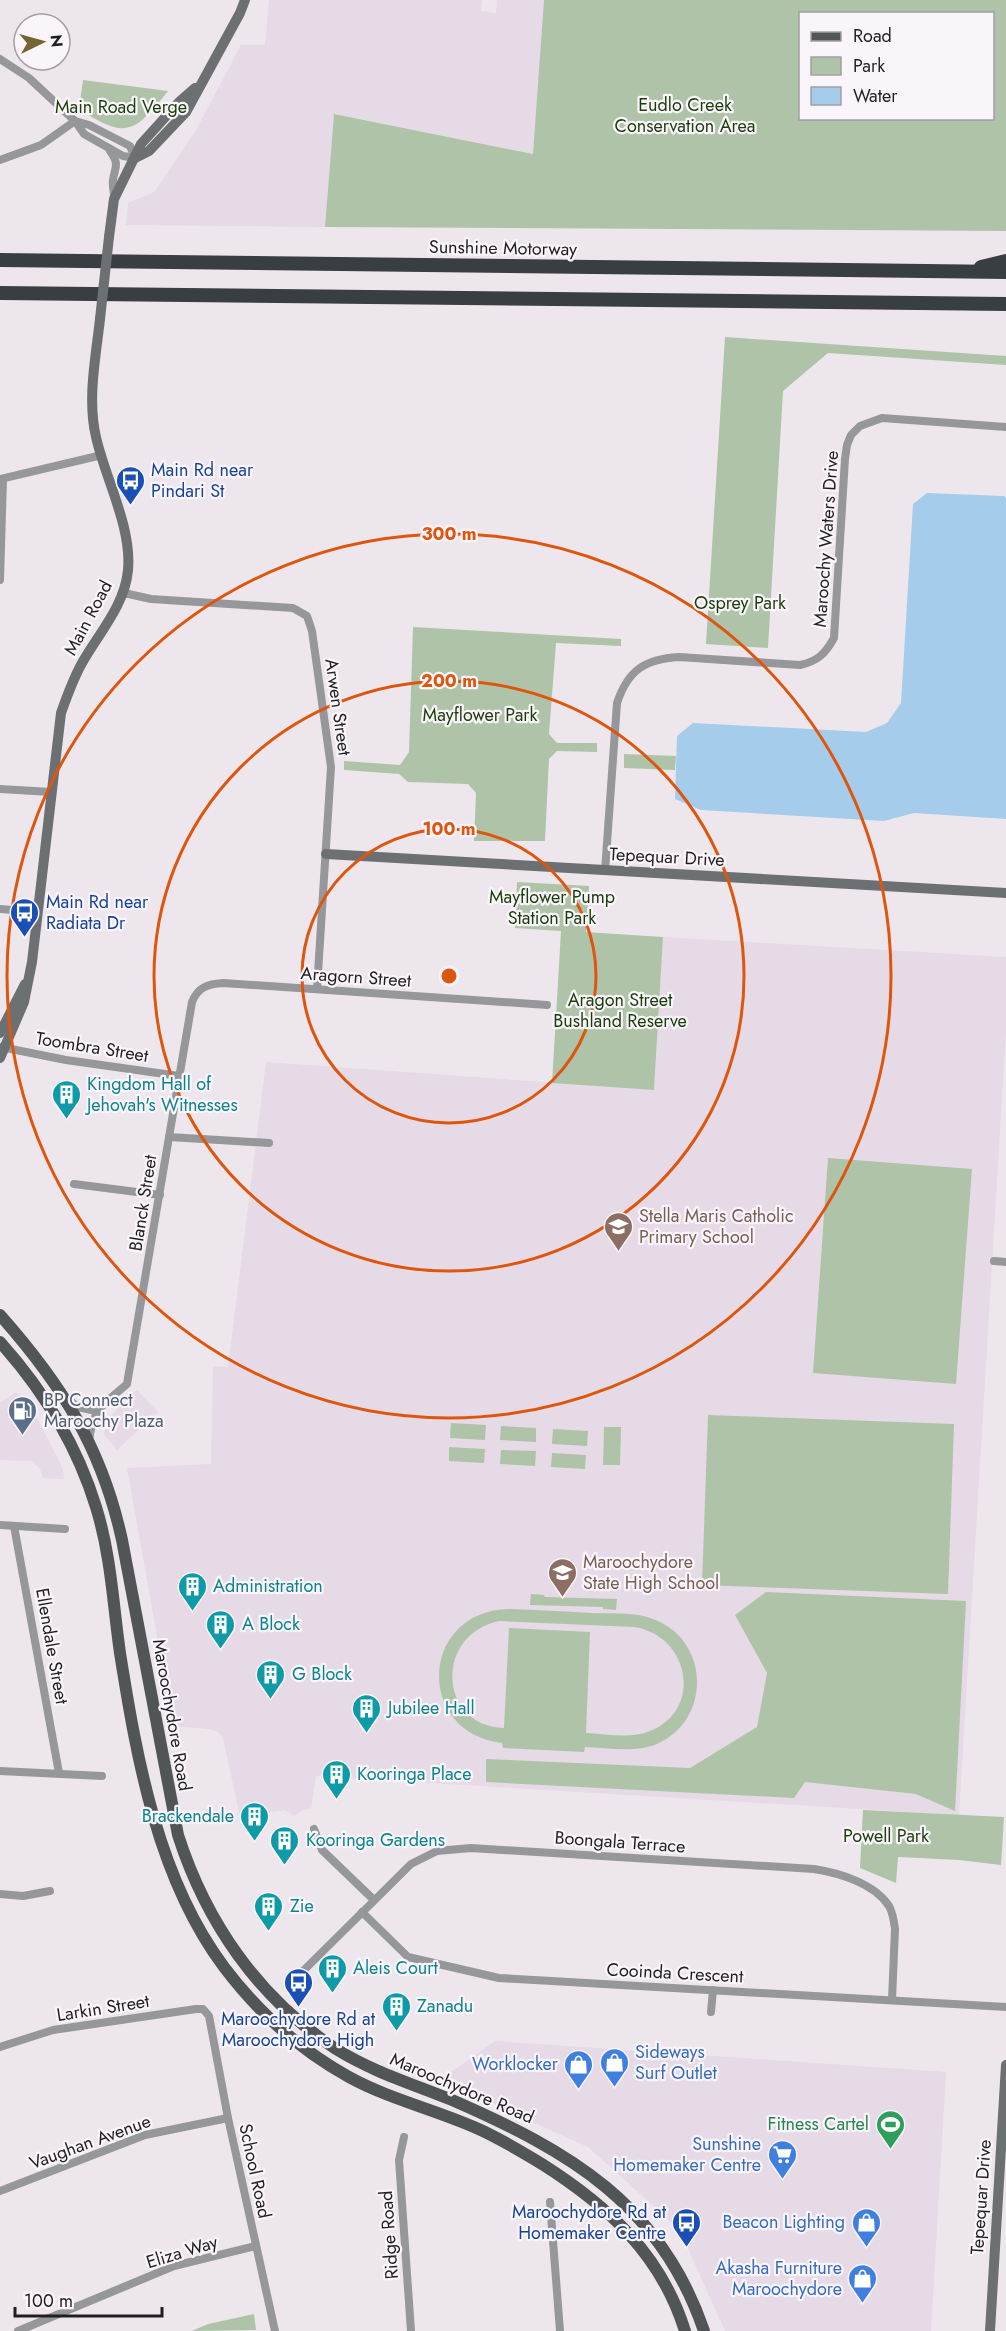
<svg xmlns="http://www.w3.org/2000/svg" width="1006" height="2331" viewBox="0 0 1006 2331" font-family="Jost,sans-serif">
<style>
.built{fill:#e5dae5}
.green{fill:#afc3a9;fill-rule:evenodd}
.water{fill:#a5cceb}
.lines{fill:none;stroke-linecap:round;stroke-linejoin:round}
.street{stroke:#95979a;stroke-width:8}
.secondary{stroke:#6d7073;stroke-width:10}
.primary{stroke:#515558;stroke-width:12}
.highway{stroke:#393e42;stroke-width:14}
.secondary-bridge{stroke:#6d7073;stroke-width:10}
.ring{fill:none;stroke:#de560d;stroke-width:3}
.labels{text-anchor:middle;stroke-width:4.5;stroke-linejoin:round;paint-order:stroke}
.park-label{font-size:18px;fill:#193e0a;stroke:#faf5fa}
.street-label{font-size:18px;fill:#201e20;stroke:#faf5fa}
.transit-label{font-size:18px;fill:#164399;stroke:#faf5fa;text-anchor:start}
.culture-label{font-size:18px;fill:#0d838f;stroke:#faf5fa;text-anchor:start}
.education-label{font-size:18px;fill:#785e54;stroke:#faf5fa;text-anchor:start}
.service-label{font-size:18px;fill:#4e5e75;stroke:#faf5fa;text-anchor:start}
.shop-label{font-size:18px;fill:#366cbe;stroke:#faf5fa;text-anchor:end}
.leisure-label{font-size:18px;fill:#27864d;stroke:#faf5fa;text-anchor:end}
.centre{fill:#de560d;stroke:#faf5fa;stroke-width:3}
.ring-label{font-size:18px;text-anchor:middle;font-weight:bold;fill:#de560d;stroke:#faf5fa;stroke-width:4.5;stroke-linejoin:round;paint-order:stroke}
</style>
<rect width="100%" height="100%" fill="#ede7ed"/>
<g class="built">
<polygon points="269,0 482,0 481,11 496,13 497,0 544,0 534,154 334,114 325,227 126,225 128,203 154,192 195,132 241,45 265,45"/>
<polygon points="663,937 1006,957 1006,1031 959,1815 316,1776 311,1809 303,1810 294,1816 285,1810 240,1817 223,1738 218,1732 208,1729 173,1726 127,1468 211,1464 213,1366 228,1367 266,1062 654,1090"/>
<polygon points="137,1390 158,1412 117,1450 104,1434 105,1421"/>
<polygon points="16,1392 34,1412 63,1469 64,1479 43,1478 40,1469 32,1461 0,1460 0,1403"/>
<polygon points="495,2041 946,2072 931,2331 725,2331 680,2231 660,2212 588,2147 499,2107 447,2075"/>
</g>
<g class="green">
<path d="M544,0H1006V231L325,227L334,114L533,154ZM800,14H992V118H800Z"/>
<path d="M83,80L168,91C134,133 127,140 79,109Z"/>
<polygon points="725,337 1006,356 1006,365 828,353 783,391 768,648 706,644"/>
<polygon points="413,627 621,639 621,646 556,643 549,734 557,743 597,743 597,752 557,751 549,759 545,841 474,841 476,793 468,784 408,782 399,774 344,770 344,761 400,765 409,752"/>
<polygon points="624,754 676,756 675,770 624,768"/>
<polygon points="517,882 589,886 586,932 663,937 654,1090 552,1083 561,931 515,928"/>
<polygon points="828,1158 972,1169 956,1384 813,1373"/>
<polygon points="708,1415 954,1424 948,1594 702,1585"/>
<polygon points="451,1423 486,1425 485,1440 450,1438"/>
<polygon points="501,1426 536,1428 536,1442 500,1440"/>
<polygon points="604,1427 621,1427 620,1465 603,1465"/>
<polygon points="553,1429 588,1431 587,1446 552,1444"/>
<polygon points="449,1447 485,1449 484,1463 449,1461"/>
<polygon points="501,1450 536,1451 535,1466 500,1464"/>
<polygon points="552,1453 586,1455 585,1469 551,1467"/>
<polygon points="766,1592 966,1601 955,1811 916,1794 805,1782 794,1798 486,1782 486,1759 690,1768 757,1727 767,1673 735,1615"/>
<polygon points="531,1594 544,1595 545,1597 617,1599 616,1610 603,1609 603,1607 530,1605"/>
<path d="M509,1609C536,1610 564,1611 591,1613C614,1614 641,1611 662,1623C711,1649 708,1722 657,1744C635,1753 608,1748 585,1747L584,1752L503,1748L502,1743C414,1732 420,1611 509,1609ZM499,1621L634,1627C689,1635 704,1709 650,1731C631,1739 606,1734 586,1733L590,1632L509,1628L504,1728C438,1726 434,1635 499,1621Z"/>
<polygon points="863,1810 1004,1817 1001,1865 959,1860 898,1857 896,1883 860,1868"/>
<polygon points="254,2314 256,2330 192,2331 208,2324"/>
</g>
<polygon class="water" points="927,493 1004,496 1006,498 1006,819 914,813 884,821 701,810 675,799 677,736 693,723 866,732 887,723 901,703 913,504"/>
<g class="lines">
<g class="street">
<polyline points="0,59 29,78 75,121 84,134 123,156 135,158"/>
<polyline points="75,121 89,125 130,146 135,158"/>
<path d="M110,151C120,165 115,166 113,180C112,185 114,191 114,196"/>
<polyline points="0,160 41,145 75,121"/>
<polyline points="0,479 102,455"/>
<polyline points="0,580 3,479"/>
<polyline points="124,593 151,599 293,608 307,616 312,631 331,767 317,989"/>
<polyline points="0,789 51,792"/>
<path d="M605,871L617,703C628,670 645,659 679,657L800,665C818,661 825,654 834,638L845,459L847,445L851,435L860,426L882,418L1006,427"/>
<polyline points="0,909 38,912"/>
<polyline points="1,1047 66,1060 179,1076"/>
<polyline points="169,1137 269,1143"/>
<polyline points="74,1184 160,1195"/>
<polyline points="994,1261 1006,1262"/>
<polyline points="68,1399 78,1407 96,1411"/>
<path d="M89,1441C93,1408 103,1405 127,1384L192,1002C198,987 208,984 223,983L547,1005"/>
<polyline points="0,1525 65,1529"/>
<polyline points="14,1526 59,1773"/>
<polyline points="0,1771 102,1776"/>
<polyline points="314,1829 322,1850 374,1900"/>
<polyline points="0,1894 23,1896 50,1891"/>
<polyline points="362,1912 408,1957 499,1978 1006,2007"/>
<path d="M295,1979L411,1864L437,1851L471,1848L814,1869C839,1873 874,1883 889,1906C893,1913 894,1921 895,1929L892,2000"/>
<polyline points="711,2012 713,1990"/>
<polyline points="0,2047 53,2030 196,2009 203,2009 209,2016 228,2118 275,2331"/>
<polyline points="404,2137 399,2160 411,2331"/>
<polyline points="0,2191 145,2135 228,2118"/>
<polyline points="550,2202 560,2331"/>
<polyline points="18,2331 174,2266 256,2246"/>
</g>
<g class="secondary">
<polyline points="135,158 149,151 186,112 240,13 245,0"/>
<polyline points="109,237 114,199 141,144 179,102 195,88"/>
<polyline points="326,854 1006,893"/>
<polyline points="0,1033 25,984"/>
<path d="M0,1058L24,1002L32,962L61,713C67,696 73,679 82,663C99,633 125,605 128,570C132,527 105,478 96,437C87,399 96,356 100,319"/>
<polyline points="990,2331 1006,2065"/>
</g>
<g class="primary">
<path d="M0,1315C62,1385 102,1448 122,1540L178,1835C206,1922 258,1998 336,2049C373,2072 413,2084 452,2100C569,2151 661,2204 704,2331"/>
<path d="M0,1342C43,1390 77,1445 96,1507C111,1555 113,1604 120,1653C137,1760 158,1879 224,1967C258,2012 300,2050 349,2077C389,2099 433,2109 474,2127C498,2137 520,2151 542,2164C608,2206 661,2254 685,2331"/>
</g>
<g class="highway">
<polyline points="0,260 1006,272"/>
<polyline points="981,267 1006,261"/>
<polyline points="0,293 1006,304"/>
</g>
<polyline class="secondary-bridge" points="100,319 109,237"/>
</g>
<g class="ring">
<circle cx="449" cy="976" r="147"/>
<circle cx="449" cy="976" r="295"/>
<circle cx="449" cy="976" r="442"/>
</g>
<defs>
<symbol id="bus-pin" viewBox="-11 -11 22 30"><path d="M0 17L-7.5 6A9.5 9.5 0 1 1 7.5 6Z" fill="#1a4fb4" stroke="#faf5fa"/><path d="M-5-6H5V4H4V6H2V4H-2V6H-4V4H-5ZM-3.5-4V0h7V-4ZM-3.5 1.2v1.5H-2V1.2ZM2 1.2v1.5H3.5V1.2Z" fill="#fff"/></symbol>
<symbol id="building-pin" viewBox="-11 -11 22 30"><path d="M0 17L-7.5 6A9.5 9.5 0 1 1 7.5 6Z" fill="#0f9aa8" stroke="#faf5fa"/><path d="M-4-6H4V6H1V3H-1V6H-4ZM-2.5-4.3h1.7v1.8h-1.7ZM.8-4.3h1.7v1.8H.8ZM-2.5-1h1.7V.8h-1.7ZM.8-1h1.7V.8H.8Z" fill="#fff"/></symbol>
<symbol id="school-pin" viewBox="-11 -11 22 30"><path d="M0 17L-7.5 6A9.5 9.5 0 1 1 7.5 6Z" fill="#8d6e63" stroke="#faf5fa"/><path d="M0-5L7-2L0 1L-7-2ZM-4 1L0 2.5L4 1V4Q0 6-4 4Z" fill="#fff"/></symbol>
<symbol id="fuel-pin" viewBox="-11 -11 22 30"><path d="M0 17L-7.5 6A9.5 9.5 0 1 1 7.5 6Z" fill="#5c6f8a" stroke="#faf5fa"/><path d="M-5.5-6h7V0h2V4h1.3V-2.5L3-4.5l.8-.8L6-3V5H2.5V1h-1V6h-7ZM-4.2-4.7v3.2H.2V-4.7Z" fill="#fff"/></symbol>
<symbol id="shop-pin" viewBox="-11 -11 22 30"><path d="M0 17L-7.5 6A9.5 9.5 0 1 1 7.5 6Z" fill="#3f7fe0" stroke="#faf5fa"/><path d="M-5-2.5h2.3a2.7 3.5 0 0 1 5.4 0H5L5.5 6h-11ZM-1.5-2.5h3a1.5 2.3 0 0 0-3 0Z" fill="#fff"/></symbol>
<symbol id="stadium-pin" viewBox="-11 -11 22 30"><path d="M0 17L-7.5 6A9.5 9.5 0 1 1 7.5 6Z" fill="#2e9e5b" stroke="#faf5fa"/><path d="M0-5a6.5 5 0 1 0 0 10a6.5 5 0 1 0 0-10ZM-3.5-1.8h7v3.6h-7Z" fill="#fff"/></symbol>
<symbol id="supermarket-pin" viewBox="-11 -11 22 30"><path d="M0 17L-7.5 6A9.5 9.5 0 1 1 7.5 6Z" fill="#3f7fe0" stroke="#faf5fa"/><path d="M-6-5.5h2.5l.6 2H6L4.5 2H-2.5L-4.4-4H-6ZM-1.5 3.2a1.3 1.3 0 1 0 .1 0ZM3 3.2a1.3 1.3 0 1 0 .1 0Z" fill="#fff"/></symbol>
</defs>
<g fill-rule="evenodd">
<use href="#bus-pin" x="114" y="464" width="33" height="45"/>
<use href="#bus-pin" x="8" y="896" width="33" height="45"/>
<use href="#building-pin" x="50" y="1078" width="33" height="45"/>
<use href="#school-pin" x="602" y="1210" width="33" height="45"/>
<use href="#fuel-pin" x="6" y="1394" width="33" height="45"/>
<use href="#school-pin" x="546" y="1556" width="33" height="45"/>
<use href="#building-pin" x="176" y="1570" width="33" height="45"/>
<use href="#building-pin" x="204" y="1608" width="33" height="45"/>
<use href="#building-pin" x="254" y="1658" width="33" height="45"/>
<use href="#building-pin" x="350" y="1692" width="33" height="45"/>
<use href="#building-pin" x="320" y="1758" width="33" height="45"/>
<use href="#building-pin" x="238" y="1800" width="33" height="45"/>
<use href="#building-pin" x="268" y="1824" width="33" height="45"/>
<use href="#building-pin" x="252" y="1890" width="33" height="45"/>
<use href="#building-pin" x="316" y="1952" width="33" height="45"/>
<use href="#bus-pin" x="282" y="1966" width="33" height="45"/>
<use href="#building-pin" x="380" y="1990" width="33" height="45"/>
<use href="#shop-pin" x="598" y="2046" width="33" height="45"/>
<use href="#shop-pin" x="562" y="2048" width="33" height="45"/>
<use href="#stadium-pin" x="874" y="2108" width="33" height="45"/>
<use href="#supermarket-pin" x="766" y="2138" width="33" height="45"/>
<use href="#bus-pin" x="670" y="2206" width="33" height="45"/>
<use href="#shop-pin" x="850" y="2206" width="33" height="45"/>
<use href="#shop-pin" x="846" y="2262" width="33" height="45"/>
</g>
<g class="labels">
<g class="park-label">
<text x="685" y="111">Eudlo Creek<tspan x="685" dy="21">Conservation Area</tspan></text>
<text x="121" y="113">Main Road Verge</text>
<text x="740" y="609">Osprey Park</text>
<text x="480" y="721">Mayflower Park</text>
<text x="552" y="903">Mayflower Pump<tspan x="552" dy="21">Station Park</tspan></text>
<text x="620" y="1006">Aragon Street<tspan x="620" dy="21">Bushland Reserve</tspan></text>
<text x="886" y="1842">Powell Park</text>
</g>
<g class="street-label">
<text transform="translate(503 248) rotate(1)" y="6">Sunshine Motorway</text>
<text transform="translate(826 539) rotate(-86)" y="6">Maroochy Waters Drive</text>
<text transform="translate(88 618) rotate(-62)" y="6">Main Road</text>
<text transform="translate(338 707) rotate(82)" y="6">Arwen Street</text>
<text transform="translate(667 857) rotate(3)" y="6">Tepequar Drive</text>
<text transform="translate(356 977) rotate(4)" y="6">Aragorn Street</text>
<text transform="translate(92 1047) rotate(9)" y="6">Toombra Street</text>
<text transform="translate(143 1203) rotate(-81)" y="6">Blanck Street</text>
<text transform="translate(52 1646) rotate(80)" y="6">Ellendale Street</text>
<text transform="translate(172 1715) rotate(80)" y="6">Maroochydore Road</text>
<text transform="translate(620 1842) rotate(4)" y="6">Boongala Terrace</text>
<text transform="translate(675 1973) rotate(3)" y="6">Cooinda Crescent</text>
<text transform="translate(103 2008) rotate(-9)" y="6">Larkin Street</text>
<text transform="translate(462 2088) rotate(23)" y="6">Maroochydore Road</text>
<text transform="translate(90 2142) rotate(-20)" y="6">Vaughan Avenue</text>
<text transform="translate(255 2171) rotate(78)" y="6">School Road</text>
<text transform="translate(981 2197) rotate(-86)" y="6">Tepequar Drive</text>
<text transform="translate(389 2235) rotate(-94)" y="6">Ridge Road</text>
<text transform="translate(182 2252) rotate(-17)" y="6">Eliza Way</text>
</g>
<g class="transit-label">
<text x="151" y="476">Main Rd near<tspan x="151" dy="21">Pindari St</tspan></text>
<text x="46" y="908">Main Rd near<tspan x="46" dy="21">Radiata Dr</tspan></text>
<text x="298" y="2025" text-anchor="middle">Maroochydore Rd at<tspan x="298" dy="21">Maroochydore High</tspan></text>
<text x="666" y="2218" text-anchor="end">Maroochydore Rd at<tspan x="666" dy="21">Homemaker Centre</tspan></text>
</g>
<g class="culture-label">
<text x="87" y="1090">Kingdom Hall of<tspan x="87" dy="21">Jehovah's Witnesses</tspan></text>
<text x="213" y="1592">Administration</text>
<text x="242" y="1630">A Block</text>
<text x="292" y="1680">G Block</text>
<text x="388" y="1714">Jubilee Hall</text>
<text x="357" y="1780">Kooringa Place</text>
<text x="234" y="1822" text-anchor="end">Brackendale</text>
<text x="306" y="1846">Kooringa Gardens</text>
<text x="290" y="1912">Zie</text>
<text x="353" y="1974">Aleis Court</text>
<text x="417" y="2012">Zanadu</text>
</g>
<g class="education-label">
<text x="639" y="1222">Stella Maris Catholic<tspan x="639" dy="21">Primary School</tspan></text>
<text x="583" y="1568">Maroochydore<tspan x="583" dy="21">State High School</tspan></text>
</g>
<g class="service-label">
<text x="44" y="1406">BP Connect<tspan x="44" dy="21">Maroochy Plaza</tspan></text>
</g>
<g class="shop-label">
<text x="635" y="2058" text-anchor="start">Sideways<tspan x="635" dy="21">Surf Outlet</tspan></text>
<text x="558" y="2070">Worklocker</text>
<text x="761" y="2150">Sunshine<tspan x="761" dy="21">Homemaker Centre</tspan></text>
<text x="845" y="2228">Beacon Lighting</text>
<text x="842" y="2274">Akasha Furniture<tspan x="842" dy="21">Maroochydore</tspan></text>
</g>
<g class="leisure-label">
<text x="869" y="2130">Fitness Cartel</text>
</g>
</g>
<circle cx="449" cy="976" r="9" class="centre"/>
<g class="ring-label">
<text x="449" y="540">300 m</text>
<text x="449" y="687">200 m</text>
<text x="449" y="835">100 m</text>
</g>
<rect x="799" y="12" width="195" height="108" fill="#faf5fa" stroke="#a39fa3" stroke-width="1.5"/>
<rect x="811" y="32" width="30" height="9" fill="#515558" stroke="#a39fa3" stroke-width="1.5"/>
<text x="853" y="42" font-size="18" fill="#201e20">Road</text>
<rect x="811" y="57" width="30" height="18" fill="#afc3a9" stroke="#a39fa3" stroke-width="1.5"/>
<text x="853" y="72" font-size="18" fill="#201e20">Park</text>
<rect x="811" y="87" width="30" height="18" fill="#a5cceb" stroke="#a39fa3" stroke-width="1.5"/>
<text x="853" y="102" font-size="18" fill="#201e20">Water</text>
<g transform="translate(42 42) rotate(85)"><circle r="28" fill="#faf5fa" stroke="#a39fa3" stroke-width="1.5"/>
<path d="M0-4.5L10 22L0 15L-10 22Z" fill="#736432"/>
<text y="-9" font-size="16" font-weight="bold" text-anchor="middle" fill="#201e20">N</text>
</g>
<path d="M15 2307v9h147v-9" fill="none" stroke="#201e20" stroke-width="3"/>
<text x="24" y="2307" font-size="18" fill="#201e20" stroke="#faf5fa" stroke-width="4.5" paint-order="stroke">100 m</text>
</svg>
